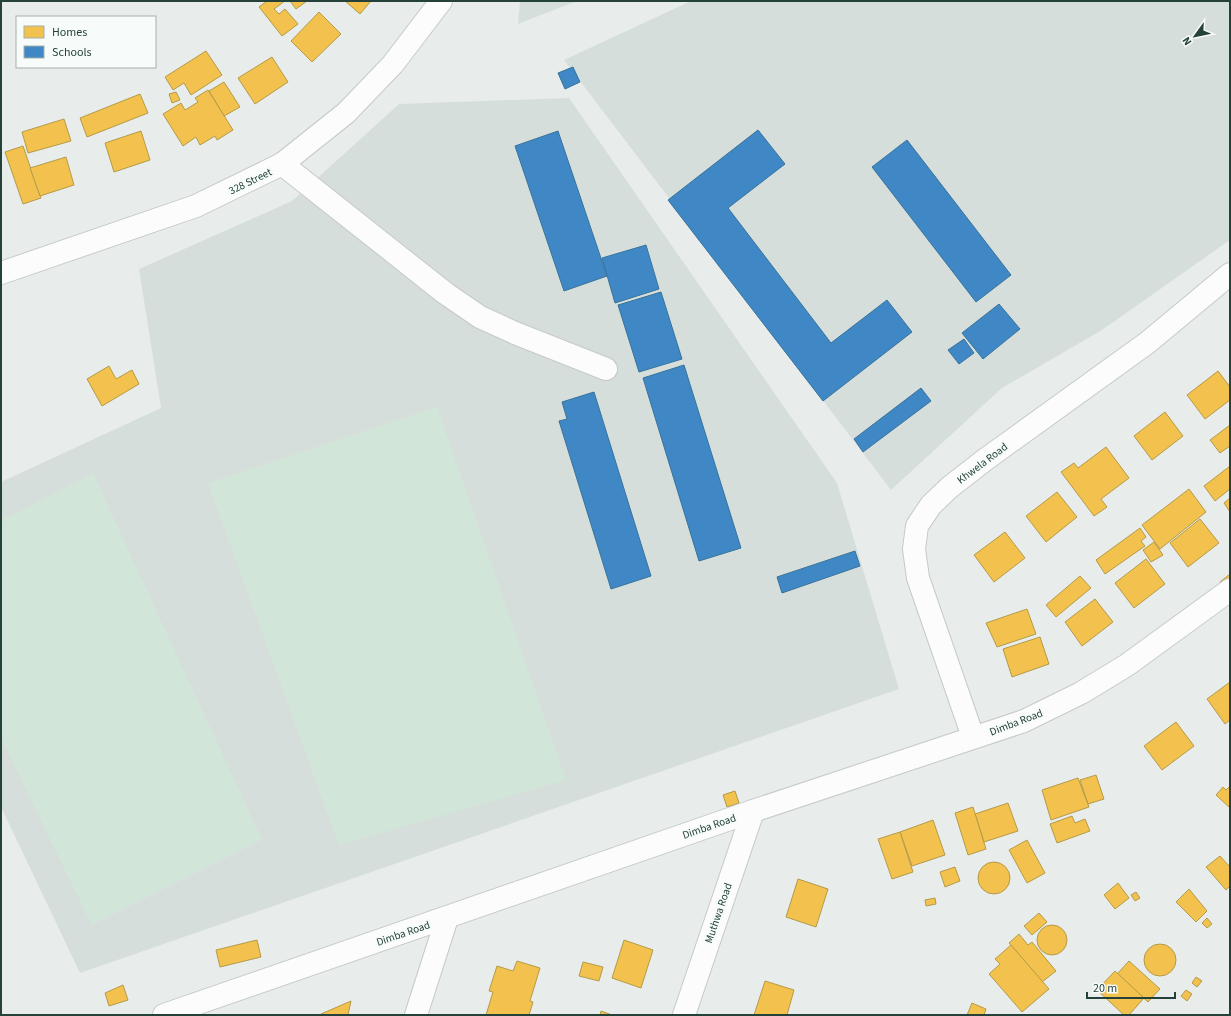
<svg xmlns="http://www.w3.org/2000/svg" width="1231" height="1016" viewBox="0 0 1231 1016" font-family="'Source Sans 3',sans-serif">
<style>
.built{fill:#d6dedb}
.green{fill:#d1e6d8}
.homes{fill:#f2c14e;stroke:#b49b48}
.schools{fill:#3f88c5;stroke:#37739b}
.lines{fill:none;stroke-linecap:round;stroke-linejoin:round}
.minor-casing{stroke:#c5cac8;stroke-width:24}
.minor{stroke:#fcfcfc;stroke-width:22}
.labels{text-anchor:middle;stroke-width:4;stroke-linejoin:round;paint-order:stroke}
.street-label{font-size:11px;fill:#24423a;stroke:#f7fbf9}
</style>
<rect width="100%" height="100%" fill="#e8edeb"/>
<g class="built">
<polygon points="520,1 577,1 518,24"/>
<polygon points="691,1 1230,1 1230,240 1102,330 1002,388 891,490 564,60"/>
<polygon points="569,98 837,483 899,689 80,973 1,807 1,482 161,408 139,269 292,201 399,104"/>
</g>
<g class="green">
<polygon points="437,407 566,780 339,845 208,483"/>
<polygon points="93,474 262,840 92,925 1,738 1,521"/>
</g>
<g class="homes">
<polygon points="267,1 285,1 274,9 279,14 285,9 298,24 282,36 259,7"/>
<polygon points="290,1 307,1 296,9"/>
<polygon points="345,1 371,1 360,14"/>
<polygon points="319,12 341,34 312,62 291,41"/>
<polygon points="206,51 222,75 191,95 184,83 173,90 165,77"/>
<polygon points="272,57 288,82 255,104 238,78"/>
<polygon points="224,82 240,107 224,116 209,91"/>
<polygon points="208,90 233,130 217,140 215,136 200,145 196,137 183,146 163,114 181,103 185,110 198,102 195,98"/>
<polygon points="176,92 180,100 172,103 169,94"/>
<polygon points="140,94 148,113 87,137 80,118"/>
<polygon points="64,119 71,141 28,153 22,132"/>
<polygon points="141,131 150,160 114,172 105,143"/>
<polygon points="23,146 41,198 23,204 5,152"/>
<polygon points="66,157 74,185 40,196 30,168"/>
<polygon points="109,366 116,379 132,370 139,384 102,406 87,379"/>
<polygon points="1218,371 1230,387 1230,400 1205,419 1187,395"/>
<polygon points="1165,412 1183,436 1152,460 1134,436"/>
<polygon points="1230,425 1230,446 1220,453 1210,440"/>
<polygon points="1106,447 1129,478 1101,499 1107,507 1094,516 1061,472 1074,463 1078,468"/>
<polygon points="1230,466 1230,489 1215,501 1204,486"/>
<polygon points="1189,489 1206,512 1160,549 1142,525"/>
<polygon points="1057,492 1077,517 1046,542 1026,516"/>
<polygon points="1230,498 1230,512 1224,503"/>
<polygon points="1200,519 1219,543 1188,567 1170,543"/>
<polygon points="1140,528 1146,537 1141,541 1145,546 1105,574 1096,560"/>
<polygon points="1005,532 1025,558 994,582 974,555"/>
<polygon points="1154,542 1163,555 1151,562 1143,550"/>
<polygon points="1146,559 1165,584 1134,608 1115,583"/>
<polygon points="1230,574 1230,587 1226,590 1220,582"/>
<polygon points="1080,576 1091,588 1056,617 1046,605"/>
<polygon points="1095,599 1113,622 1082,646 1065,622"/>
<polygon points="1027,609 1036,634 997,647 986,623"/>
<polygon points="1040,637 1049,664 1012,677 1003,649"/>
<polygon points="1230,682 1230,720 1225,724 1207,699"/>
<polygon points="1176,722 1194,746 1162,770 1144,746"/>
<polygon points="1096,775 1104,799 1088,804 1080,780"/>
<polygon points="1078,778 1089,807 1051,820 1042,790"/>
<polygon points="1230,786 1230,808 1216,795 1223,787 1226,790"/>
<polygon points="735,791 739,803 727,807 723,795"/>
<polygon points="1008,803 1018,831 984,842 975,814"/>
<polygon points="973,807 986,849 968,855 955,813"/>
<polygon points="1072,816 1075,823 1085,819 1090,831 1057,843 1050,824"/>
<polygon points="933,820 945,855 912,866 900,832"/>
<polygon points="900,832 913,872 892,879 878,839"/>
<polygon points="1027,840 1045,873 1027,883 1009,850"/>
<polygon points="1220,856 1229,866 1230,865 1230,886 1226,890 1206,867"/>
<circle cx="994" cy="878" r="16"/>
<polygon points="955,867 960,881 945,887 940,872"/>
<polygon points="798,879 828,889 816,927 786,917"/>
<polygon points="1118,883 1129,898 1115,909 1104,895"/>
<polygon points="1189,889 1207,911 1196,922 1176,902"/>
<polygon points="1136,892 1140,898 1135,901 1131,895"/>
<polygon points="935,898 936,904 926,906 925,900"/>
<polygon points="1039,913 1047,922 1032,935 1024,926"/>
<polygon points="1207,918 1212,924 1207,928 1202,923"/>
<circle cx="1052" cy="940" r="15"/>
<polygon points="1019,934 1028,945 1032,942 1056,971 1042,982 1009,943"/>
<polygon points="257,940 261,957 220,967 216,950"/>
<polygon points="624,940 653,950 641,988 612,978"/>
<circle cx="1160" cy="960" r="16"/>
<polygon points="1011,945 1049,989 1022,1012 989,974 1000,964 995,959"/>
<polygon points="517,961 540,968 530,1001 533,1002 529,1015 486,1015 493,992 489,991 497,966 513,971"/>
<polygon points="1129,961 1160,989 1148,1002 1117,974"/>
<polygon points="583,962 603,967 599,981 579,976"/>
<polygon points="1115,971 1144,998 1129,1015 1124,1015 1097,990"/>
<polygon points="1196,977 1202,981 1197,987 1192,983"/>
<polygon points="765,981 794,990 787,1015 754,1015"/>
<polygon points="123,985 128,1000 109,1006 105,993"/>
<polygon points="1186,990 1192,994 1187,1001 1181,996"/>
<polygon points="351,1001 348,1015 320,1015 321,1014"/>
<polygon points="972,1003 986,1009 984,1015 967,1015"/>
<polygon points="601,1011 612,1015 600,1015"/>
</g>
<g class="schools">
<polygon points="573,67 580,82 565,89 558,73"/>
<polygon points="758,130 785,164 728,208 831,343 887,300 912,332 823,401 668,200"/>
<polygon points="558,131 607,276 564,291 515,146"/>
<polygon points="907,140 1011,275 976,302 872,167"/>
<polygon points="646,245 659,289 615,303 602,258"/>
<polygon points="661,292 682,359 639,372 618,305"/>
<polygon points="999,304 1020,329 983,359 962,333"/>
<polygon points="964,339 974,353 959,364 948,350"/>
<polygon points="684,365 741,548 699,561 643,378"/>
<polygon points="921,388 931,401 863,452 854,439"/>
<polygon points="594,392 651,576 611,589 559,421 567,419 562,402"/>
<polygon points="855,551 860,566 782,593 777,577"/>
</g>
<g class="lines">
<defs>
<g id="minor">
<polyline points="282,164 445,293 480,317 515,333 606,369"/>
<polyline points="1,273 196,206 282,164 346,113 393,64 441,1"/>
<polyline points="973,737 918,578 914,549 917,526 931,505 950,487 986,459 1147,343 1230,274"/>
<polyline points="164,1015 753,811 1024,721 1081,693 1127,665 1230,590"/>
<polyline points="416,1015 447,918"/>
<polyline points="684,1015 753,811"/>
</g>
</defs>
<use href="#minor" class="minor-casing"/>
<use href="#minor" class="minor"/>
</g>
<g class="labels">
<g class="street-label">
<text transform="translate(250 181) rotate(-26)" y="4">328 Street</text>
<text transform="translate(982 463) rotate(-37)" y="4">Khwela Road</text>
<text transform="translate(1016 722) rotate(-21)" y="4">Dimba Road</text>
<text transform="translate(709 826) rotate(-19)" y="4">Dimba Road</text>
<text transform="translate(718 913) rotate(-71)" y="4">Muthwa Road</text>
<text transform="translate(403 933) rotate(-19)" y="4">Dimba Road</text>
</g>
</g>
<rect width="1231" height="1016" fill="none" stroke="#24423a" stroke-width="4"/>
<rect x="16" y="16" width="140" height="52" fill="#f7fbf9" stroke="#a3b1ad"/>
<rect x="24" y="26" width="20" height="12" fill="#f2c14e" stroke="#a3b1ad"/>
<text x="52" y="36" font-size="12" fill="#24423a">Homes</text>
<rect x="24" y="46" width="20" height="12" fill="#3f88c5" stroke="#a3b1ad"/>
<text x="52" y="56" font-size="12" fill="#24423a">Schools</text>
<g transform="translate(1195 36) rotate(237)" stroke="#f7fbf9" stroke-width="3" paint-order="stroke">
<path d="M0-3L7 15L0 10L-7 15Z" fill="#24423a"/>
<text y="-6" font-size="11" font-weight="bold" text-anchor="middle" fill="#24423a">N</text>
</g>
<path d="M1087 992v6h88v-6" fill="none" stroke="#24423a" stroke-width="2"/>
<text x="1093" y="992" font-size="12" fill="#24423a" stroke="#f7fbf9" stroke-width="3" paint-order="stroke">20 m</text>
</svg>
